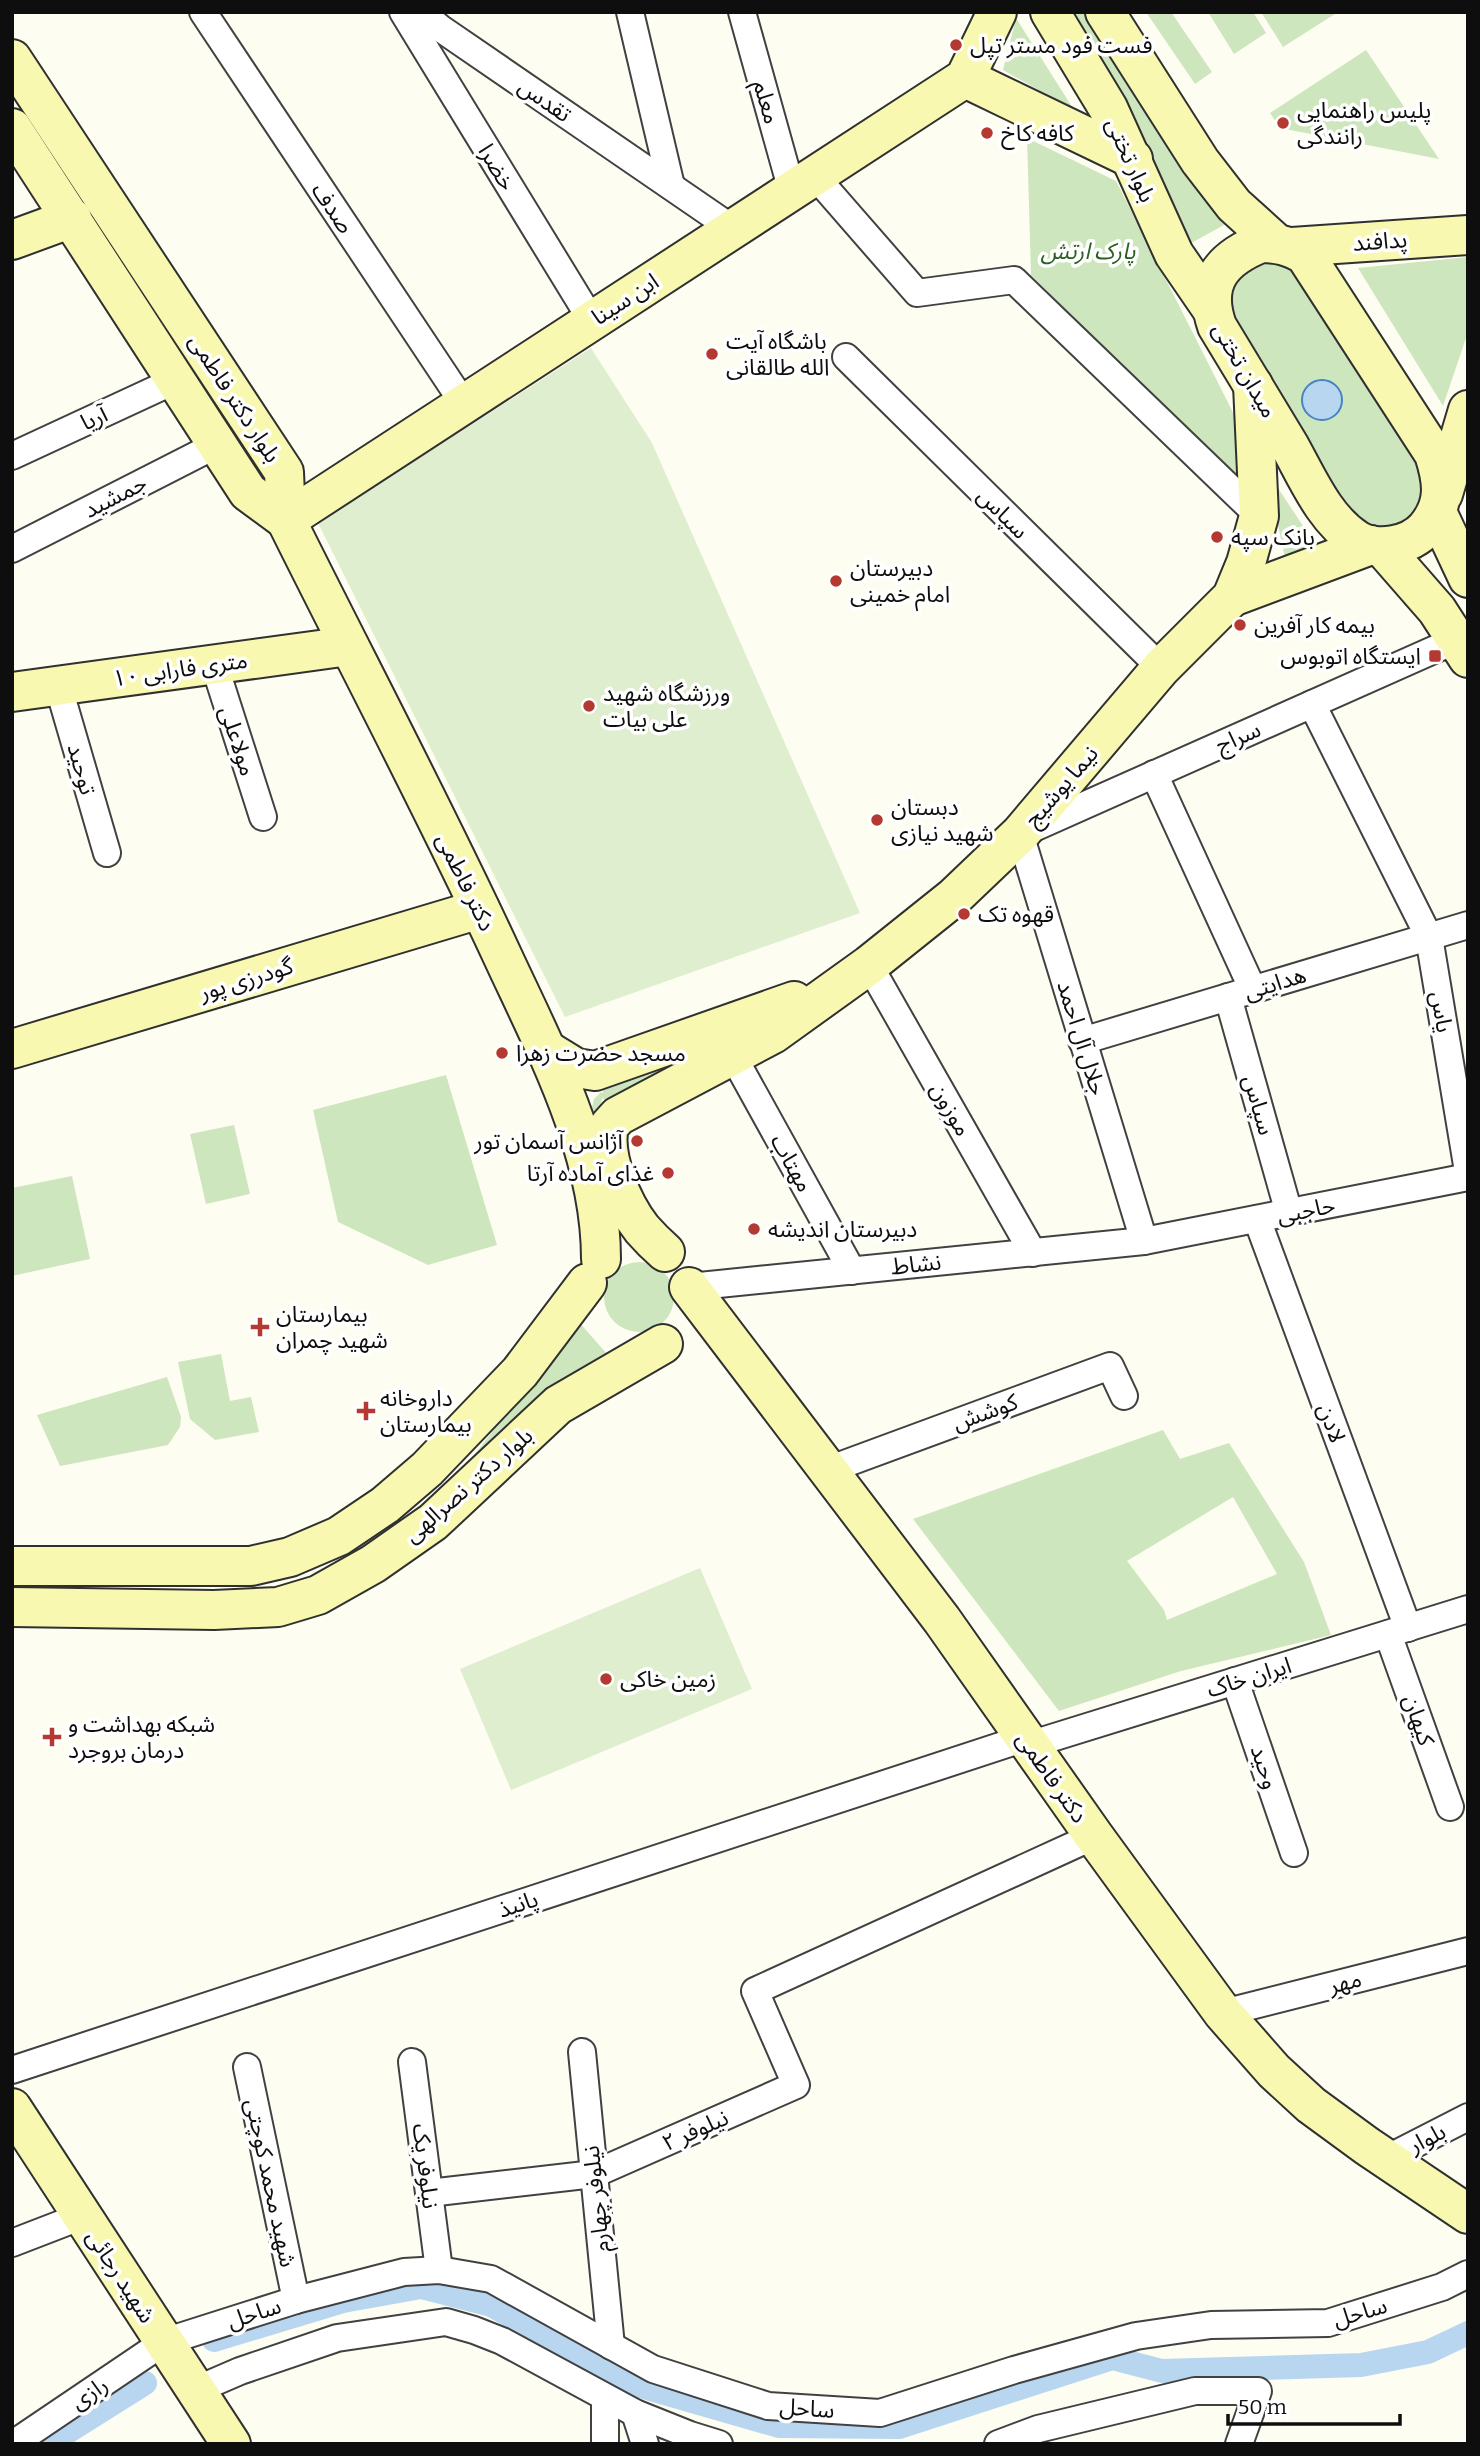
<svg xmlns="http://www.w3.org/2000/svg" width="1480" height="2456" viewBox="0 0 1480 2456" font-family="Bitter,'Noto Sans Arabic',serif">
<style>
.green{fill:#cee6bd;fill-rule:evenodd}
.pitch{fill:#dfeece}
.water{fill:#b9d6f1;stroke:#4684c2;stroke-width:2}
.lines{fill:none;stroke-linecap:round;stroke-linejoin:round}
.canal{stroke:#b9d6f1;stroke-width:24}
.street-casing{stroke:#414141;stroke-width:30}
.secondary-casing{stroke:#303030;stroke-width:42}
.street{stroke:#fff;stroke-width:26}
.secondary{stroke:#f8f8b1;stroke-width:38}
.poi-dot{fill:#b33931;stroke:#fff;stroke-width:2.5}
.labels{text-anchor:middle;stroke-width:7;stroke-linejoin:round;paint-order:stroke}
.poi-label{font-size:23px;fill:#0e0e0e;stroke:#fff;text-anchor:start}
.street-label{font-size:23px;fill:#0e0e0e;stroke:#fff}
.park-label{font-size:23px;font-style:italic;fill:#2a6123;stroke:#fff}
</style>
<rect width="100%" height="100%" fill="#fefdf1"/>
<g class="green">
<polygon points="1065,12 1087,12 1224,225 1184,247"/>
<polygon points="1146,12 1171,12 1212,72 1195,84"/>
<polygon points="1208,12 1253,12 1266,33 1234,54"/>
<polygon points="1261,12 1338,12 1283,47"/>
<polygon points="1016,18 1074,110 1003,70"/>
<polygon points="1366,50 1439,159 1280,128 1270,113"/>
<polygon points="1027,138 1116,181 1251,448 1246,489 1031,275"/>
<polygon points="1468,257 1468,332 1443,406 1358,268"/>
<path d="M1264,259L1290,265L1420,468L1425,481L1420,508L1400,527L1373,530L1349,516L1232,319C1225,278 1231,281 1264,259Z"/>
<polygon points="1266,470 1319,550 1287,567"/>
<polygon points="777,1019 605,1104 603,1097 596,1116 589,1120 594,1099 601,1092 603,1093 603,1085"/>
<polygon points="446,1075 497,1245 428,1265 338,1222 313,1110"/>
<polygon points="234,1125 250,1194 206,1204 190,1134"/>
<polygon points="72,1176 90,1259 12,1276 12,1188"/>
<circle cx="639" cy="1297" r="35"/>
<polygon points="578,1321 607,1354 461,1472"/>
<polygon points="221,1354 230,1401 251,1397 259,1432 215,1440 190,1419 178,1362"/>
<polygon points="167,1377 181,1417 180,1427 168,1445 60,1466 37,1415"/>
<path d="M1163,1430L1180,1459L1229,1443L1304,1562L1331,1635L1181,1671L1059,1711L913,1519ZM1233,1497L1277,1574L1167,1620L1164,1610L1127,1561Z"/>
</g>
<g class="pitch">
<polygon points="591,348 652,443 860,913 565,1017 318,523"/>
<polygon points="700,1568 752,1689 511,1790 460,1669"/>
</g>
<circle class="water" cx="1322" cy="400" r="20"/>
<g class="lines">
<g class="canal">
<polyline points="214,2340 343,2301 421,2287 491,2305 640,2386 779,2426 899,2427 1112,2358 1162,2371 1361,2365 1428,2352 1468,2333"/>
<polyline points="48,2444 145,2383"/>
</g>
<defs>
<g id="street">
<polyline points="203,12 464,404"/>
<polyline points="403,12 592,321"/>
<polyline points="421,12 440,28 733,229"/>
<polyline points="630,12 671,186"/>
<polyline points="742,12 792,191"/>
<polyline points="815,176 917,293 1014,280 1259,516"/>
<polyline points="846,357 1161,668"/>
<polyline points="12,456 176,380"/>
<polyline points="12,549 218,444"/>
<polyline points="214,664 263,817"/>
<polyline points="58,685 107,853"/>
<polyline points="1312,704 1429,937 1468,1171"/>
<polyline points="1154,774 1253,990"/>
<polyline points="869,965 1033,1253"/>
<polyline points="1228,997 1289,1213"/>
<polyline points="1082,1041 1468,925"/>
<polyline points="733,1056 852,1271"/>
<polyline points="1257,1219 1408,1628"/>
<polyline points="1144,1241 1020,834 1456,640"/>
<polyline points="689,1287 1144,1241 1468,1177"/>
<polyline points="828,1470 1110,1366 1124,1396"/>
<polyline points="1388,1634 1450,1807"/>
<polyline points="1235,1681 1294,1853"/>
<polyline points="1029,1745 1468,1609"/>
<polyline points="1223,2013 1468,1951"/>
<polyline points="582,2052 611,2346"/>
<polyline points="412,2062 439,2270"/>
<polyline points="247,2067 296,2300"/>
<polyline points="12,2070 1025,1738"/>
<polyline points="1386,2159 1468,2117"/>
<polyline points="429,2193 594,2174 796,2085 755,1991 1094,1836"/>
<polyline points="12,2243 82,2216"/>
<polyline points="196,2390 240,2371 337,2338 446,2322 474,2330 502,2341 635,2413 690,2435 719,2444"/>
<polyline points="605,2398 605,2444"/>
<polyline points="635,2413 645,2444"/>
<polyline points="13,2444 164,2342 296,2300 404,2272 439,2270 491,2279 653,2369 768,2406 880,2413 1014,2370 1136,2336 1211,2325 1328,2323 1442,2287 1468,2274"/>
<polyline points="998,2444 1038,2429 1195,2391 1258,2391 1239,2444"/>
</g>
<g id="secondary">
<polyline points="1050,12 1108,108 1174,254 1211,308"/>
<polyline points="1105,12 1200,161 1234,205 1276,243"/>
<path d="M12,59L284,472L286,520C358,665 434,808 502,955C546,1050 601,1152 601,1259"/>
<polyline points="965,78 1133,159"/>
<polyline points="12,128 248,492 286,520"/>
<polyline points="12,240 72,218"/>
<path d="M1261,243C1278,243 1290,246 1305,255L1434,454C1443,482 1446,504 1426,528C1410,546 1377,552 1357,540C1324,519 1307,477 1289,445C1265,405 1241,366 1217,326C1202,283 1221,259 1261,243Z"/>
<polyline points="1292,247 1468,235"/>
<polyline points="1443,494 1468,410"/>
<polyline points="1437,512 1468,578"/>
<polyline points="286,520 965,78 997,12"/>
<polyline points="1382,547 1437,610 1468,658"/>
<polyline points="1232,597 1371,545"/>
<polyline points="12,692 349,646"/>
<polyline points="12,1049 480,909"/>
<polyline points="545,1049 576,1068 595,1071 794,1001"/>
<path d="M665,1252C657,1245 649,1237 642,1229C623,1205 602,1157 609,1126L618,1116L773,1034L869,965L954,897L1020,834L1161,668L1232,597L1246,563L1259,516L1253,385"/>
<polyline points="689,1287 942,1620 1094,1836 1223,2013 1274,2071 1311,2105 1367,2146 1468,2214"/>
<polyline points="12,1566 251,1566 290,1557 339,1536 385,1505 427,1469 520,1372 587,1283"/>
<polyline points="12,1607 214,1610 278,1607 318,1595 373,1564 433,1522 558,1405 663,1344"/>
<polyline points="12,2108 231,2444"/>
</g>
</defs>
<use href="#street" class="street-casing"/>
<use href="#secondary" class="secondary-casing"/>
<use href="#street" class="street"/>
<use href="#secondary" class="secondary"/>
</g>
<g class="poi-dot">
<circle cx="956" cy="45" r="7"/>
<circle cx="1283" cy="123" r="7"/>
<circle cx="987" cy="133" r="7"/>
<circle cx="712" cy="354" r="7"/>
<circle cx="1217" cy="537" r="7"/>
<circle cx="836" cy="581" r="7"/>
<circle cx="1240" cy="625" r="7"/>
<rect x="1428" y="649" width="14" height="14" rx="3.5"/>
<circle cx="589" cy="706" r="7"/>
<circle cx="877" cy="820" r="7"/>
<circle cx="964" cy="914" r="7"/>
<circle cx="502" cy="1053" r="7"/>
<circle cx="637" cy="1141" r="7"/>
<circle cx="668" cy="1173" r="7"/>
<circle cx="754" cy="1229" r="7"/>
<path d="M256.5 1316.5h7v7h7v7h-7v7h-7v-7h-7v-7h7z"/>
<path d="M362.5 1400.5h7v7h7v7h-7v7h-7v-7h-7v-7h7z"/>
<circle cx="606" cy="1679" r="7"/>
<path d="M48.5 1726.5h7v7h7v7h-7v7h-7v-7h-7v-7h7z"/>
</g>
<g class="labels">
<g class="poi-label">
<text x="970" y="53">فست فود مستر تپل</text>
<text x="1297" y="118">پلیس راهنمایی<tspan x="1297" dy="26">رانندگی</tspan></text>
<text x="1001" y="141">کافه کاخ</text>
<text x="726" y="349">باشگاه آیت<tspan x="726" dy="26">الله طالقانی</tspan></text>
<text x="1231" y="545">بانک سپه</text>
<text x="850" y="576">دبیرستان<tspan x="850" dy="26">امام خمینی</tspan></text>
<text x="1254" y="633">بیمه کار آفرین</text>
<text x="1421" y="664" text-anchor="end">ایستگاه اتوبوس</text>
<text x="603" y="701">ورزشگاه شهید<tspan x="603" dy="26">علی بیات</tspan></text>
<text x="891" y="815">دبستان<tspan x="891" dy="26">شهید نیازی</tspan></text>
<text x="978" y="922">قهوه تک</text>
<text x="516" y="1061">مسجد حضرت زهرا</text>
<text x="623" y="1149" text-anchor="end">آژانس آسمان تور</text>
<text x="654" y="1181" text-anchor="end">غذای آماده آرتا</text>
<text x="768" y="1237">دبیرستان اندیشه</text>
<text x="276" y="1322">بیمارستان<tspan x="276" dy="26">شهید چمران</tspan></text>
<text x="380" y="1406">داروخانه<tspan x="380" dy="26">بیمارستان</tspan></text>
<text x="620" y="1687">زمین خاکی</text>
<text x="68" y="1732">شبکه بهداشت و<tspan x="68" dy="26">درمان بروجرد</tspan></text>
</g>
<g class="street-label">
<text transform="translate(545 100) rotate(35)" y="8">تقدس</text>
<text transform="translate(767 102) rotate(74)" y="8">معلم</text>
<text transform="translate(1131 160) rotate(66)" y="8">بلوار تختی</text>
<text transform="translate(497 167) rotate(59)" y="8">خضرا</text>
<text transform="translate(333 208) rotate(56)" y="8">صدف</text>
<text transform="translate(1380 241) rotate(-4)" y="8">پدافند</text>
<text transform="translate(625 299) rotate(-33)" y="8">ابن سینا</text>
<text transform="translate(1245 370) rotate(60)" y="8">میدان تختی</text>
<text transform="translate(235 398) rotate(57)" y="8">بلوار دکتر فاطمی</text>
<text transform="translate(94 418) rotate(-25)" y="8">آریا</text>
<text transform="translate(115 496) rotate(-27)" y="8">جمشید</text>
<text transform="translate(1003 513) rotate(45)" y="8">سپاس</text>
<text transform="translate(180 669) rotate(-8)" y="8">۱۰ متری فارابی</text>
<text transform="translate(1238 737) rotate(-24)" y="8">سراج</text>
<text transform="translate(238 741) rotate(72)" y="8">مولاعلی</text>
<text transform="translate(82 769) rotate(74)" y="8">توحید</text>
<text transform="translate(1061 786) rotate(-49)" y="8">نیما یوشیج</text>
<text transform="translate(466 882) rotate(64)" y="8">دکتر فاطمی</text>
<text transform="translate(246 979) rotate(-17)" y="8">گودرزی پور</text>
<text transform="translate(1275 983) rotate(-17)" y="8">هدایتی</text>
<text transform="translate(1442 1012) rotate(81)" y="8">یاس</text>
<text transform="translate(1082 1038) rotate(73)" y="8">جلال آل احمد</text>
<text transform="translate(1259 1105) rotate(74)" y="8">سپاس</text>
<text transform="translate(951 1109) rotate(60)" y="8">موزون</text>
<text transform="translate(792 1163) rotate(61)" y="8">مهتاب</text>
<text transform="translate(1306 1210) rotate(-11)" y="8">حاجبی</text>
<text transform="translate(916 1264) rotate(-6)" y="8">نشاط</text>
<text transform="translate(985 1412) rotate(-20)" y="8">کوشش</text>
<text transform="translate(1332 1423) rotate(70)" y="8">لادن</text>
<text transform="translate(468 1485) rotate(-41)" y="8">بلوار دکتر نصرالهی</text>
<text transform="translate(1249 1677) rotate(-17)" y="8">ایران خاک</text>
<text transform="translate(1419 1720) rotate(71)" y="8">کیهان</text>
<text transform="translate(1265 1767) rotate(71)" y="8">وحید</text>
<text transform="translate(1052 1777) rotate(55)" y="8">دکتر فاطمی</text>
<text transform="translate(518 1904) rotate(-18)" y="8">پانیذ</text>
<text transform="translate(1345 1982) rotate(-14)" y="8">مهر</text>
<text transform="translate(695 2130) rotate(-24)" y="8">نیلوفر ۲</text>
<text transform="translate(1427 2138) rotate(-27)" y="8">بلوار</text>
<text transform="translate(426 2166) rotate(83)" y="8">نیلوفر یک</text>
<text transform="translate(271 2183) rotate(78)" y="8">شهید محمد کوچتی</text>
<text transform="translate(596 2199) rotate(-96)" y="8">نیلوفر چهارم</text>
<text transform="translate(121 2276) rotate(57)" y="8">شهید رجائی</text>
<text transform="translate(1360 2312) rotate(-16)" y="8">ساحل</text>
<text transform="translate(254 2313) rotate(-18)" y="8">ساحل</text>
<text transform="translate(89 2393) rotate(-34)" y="8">رازی</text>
<text transform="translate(807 2408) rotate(4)" y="8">ساحل</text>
</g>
<g class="park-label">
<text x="1088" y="259">پارک ارتش</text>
</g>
</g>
<rect width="1480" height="2456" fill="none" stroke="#0e0e0e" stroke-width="28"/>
<path d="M1228 2414v10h172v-10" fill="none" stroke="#0e0e0e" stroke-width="3.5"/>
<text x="1238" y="2414" font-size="21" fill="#0e0e0e" stroke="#ffffff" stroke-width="5" paint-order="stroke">50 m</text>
</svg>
